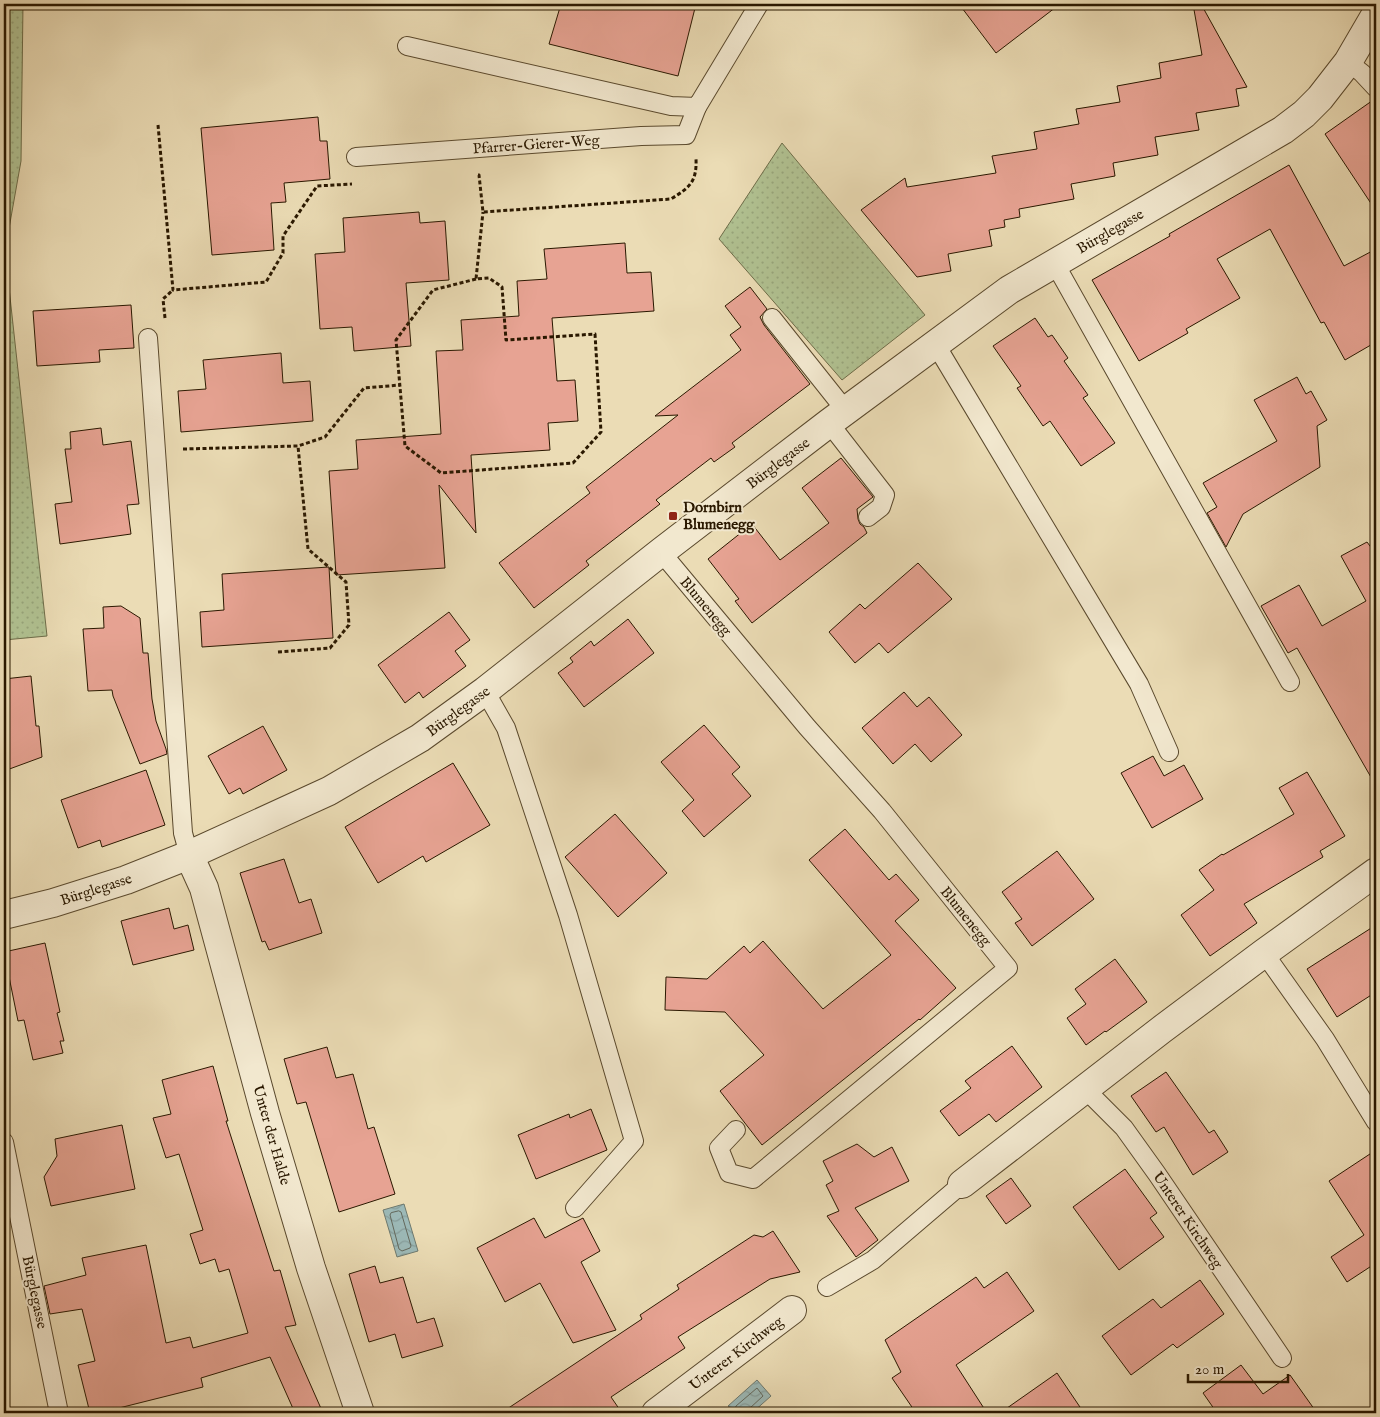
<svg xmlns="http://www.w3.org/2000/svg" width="1380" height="1417" viewBox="0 0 1380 1417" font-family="'IM FELL English',serif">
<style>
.grass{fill:url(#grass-dots);stroke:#6e6d49}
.water{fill:url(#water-waves);stroke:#6e796e}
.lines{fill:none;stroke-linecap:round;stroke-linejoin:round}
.shore{stroke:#63685c;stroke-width:1}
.building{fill:#e7a393;stroke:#2a1800}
.lane-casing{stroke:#5a492d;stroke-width:20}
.street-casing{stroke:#5a492d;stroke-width:30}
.path{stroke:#2a1800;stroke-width:3;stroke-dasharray:4 2.5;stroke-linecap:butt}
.lane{stroke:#f2e8cf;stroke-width:18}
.street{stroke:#f2e8cf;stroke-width:28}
.poi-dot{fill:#8f2418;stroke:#f2e8cf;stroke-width:2}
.labels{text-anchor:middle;stroke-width:4;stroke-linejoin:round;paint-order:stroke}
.street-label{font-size:15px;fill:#2a1800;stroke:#f2e8cf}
.poi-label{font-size:15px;font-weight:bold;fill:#2a1800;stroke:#f2e8cf;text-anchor:start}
</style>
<defs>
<pattern id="grass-dots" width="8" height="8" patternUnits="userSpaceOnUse" patternTransform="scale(1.25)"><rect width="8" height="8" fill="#b1c292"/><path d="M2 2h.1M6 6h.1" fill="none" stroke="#98a67c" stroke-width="1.8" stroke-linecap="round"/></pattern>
<pattern id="water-waves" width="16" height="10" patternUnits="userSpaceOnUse" patternTransform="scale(1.25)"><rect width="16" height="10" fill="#9cb9b7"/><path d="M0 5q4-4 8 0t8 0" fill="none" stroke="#879e9c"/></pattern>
</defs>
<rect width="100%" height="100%" fill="#ebdcb5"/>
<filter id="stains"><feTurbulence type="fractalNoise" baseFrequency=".004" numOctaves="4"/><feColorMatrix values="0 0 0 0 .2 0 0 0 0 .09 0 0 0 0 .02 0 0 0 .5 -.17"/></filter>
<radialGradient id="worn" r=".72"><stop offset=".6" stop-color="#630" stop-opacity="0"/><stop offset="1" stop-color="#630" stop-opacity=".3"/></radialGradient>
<g class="grass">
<polygon points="4,4 23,4 21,161 5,251 47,636 4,640"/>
<polygon points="782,143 925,315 842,380 719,239"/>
</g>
<g class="water">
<polygon points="404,1204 418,1251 397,1257 383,1210"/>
<polygon points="757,1380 771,1396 752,1413 729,1413 731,1408 728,1406"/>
</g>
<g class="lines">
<g class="shore">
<polygon points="399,1211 401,1212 411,1246 410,1248 402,1251 399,1249 390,1215 391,1213"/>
<polyline points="734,1413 736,1406 757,1388 763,1396 750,1408 749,1413"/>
</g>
</g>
<g class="building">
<polygon points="561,4 696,4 678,76 549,44"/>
<polygon points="959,4 1060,4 996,53"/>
<polygon points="1193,4 1201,4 1247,87 1236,89 1239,106 1196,113 1199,130 1155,137 1158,155 1113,163 1115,176 1071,184 1074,199 1019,209 1020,217 1004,220 1005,227 989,230 992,246 948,254 951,271 917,277 861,210 905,178 907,187 996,173 992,156 1037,149 1034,132 1079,124 1076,109 1120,102 1117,86 1161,78 1159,63 1202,55"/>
<polygon points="1376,98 1376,211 1325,134"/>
<polygon points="318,117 320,141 327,141 330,179 284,183 286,202 271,203 274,250 212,255 201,128"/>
<polygon points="1289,165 1344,266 1376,249 1376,342 1345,360 1324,322 1321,323 1270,229 1217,259 1240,298 1186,329 1188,333 1139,361 1092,280 1170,236 1169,234"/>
<polygon points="419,212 420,223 445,221 449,280 406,283 411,346 354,351 352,327 320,329 315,254 345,252 343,218"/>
<polygon points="625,243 627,273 651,272 654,311 552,318 557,381 575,380 578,421 548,423 550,450 471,455 476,533 439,485 445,568 336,575 329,471 358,469 356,440 441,434 436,351 463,350 461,320 519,316 517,281 547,279 544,249"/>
<polygon points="750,287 767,309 760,317 764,325 810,384 732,443 735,447 714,462 711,458 656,500 660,504 586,561 589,565 534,608 499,563 590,493 586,487 678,415 655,416 741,350 730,335 741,327 725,306"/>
<polygon points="131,305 134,348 99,350 100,362 37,366 33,311"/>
<polygon points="1035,318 1048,337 1052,335 1068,358 1064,361 1088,395 1083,398 1115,443 1081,466 1050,421 1043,426 1017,388 1021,386 993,346"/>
<polygon points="281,353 283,383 310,381 313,421 181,432 178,391 206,389 203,360"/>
<polygon points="1297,377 1306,394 1311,391 1327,420 1317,426 1320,467 1243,514 1226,547 1207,513 1217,507 1203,483 1277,441 1254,400"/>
<polygon points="101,428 103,445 131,441 139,504 127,505 131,534 60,544 55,504 72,502 65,449 71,449 70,432"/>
<polygon points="841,458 873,497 857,509 858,519 860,524 864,527 867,533 752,623 735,601 739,599 708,559 752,524 780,560 829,523 802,488"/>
<polygon points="1367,542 1376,554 1376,786 1297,648 1288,653 1261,606 1299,585 1322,626 1366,601 1341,556"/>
<polygon points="918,563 952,599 888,653 879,643 855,663 829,632 860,604 865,609"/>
<polygon points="329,567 333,638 202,647 200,612 224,610 222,574"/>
<polygon points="121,606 140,618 143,653 148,653 152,699 156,721 166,749 167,754 140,764 113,696 112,690 88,691 83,629 104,628 103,607"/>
<polygon points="449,612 470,640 455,651 466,666 423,698 419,692 405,703 378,665"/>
<polygon points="628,619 654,653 584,707 558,673 573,662 570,658 591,641 594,646"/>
<polygon points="31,676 36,726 39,726 42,757 4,771 4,679"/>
<polygon points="904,692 917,707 929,697 962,735 931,762 915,744 893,764 862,728"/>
<polygon points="704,725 740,767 732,774 751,796 704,837 682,811 694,800 661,762"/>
<polygon points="263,726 287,770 243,794 240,788 229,794 208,756"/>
<polygon points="1153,756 1164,776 1184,765 1203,799 1152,828 1121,773"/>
<polygon points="453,763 490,825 426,862 423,856 378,883 345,827"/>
<polygon points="146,770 165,825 102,847 100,840 78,848 61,800"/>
<polygon points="1307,772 1345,836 1320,851 1323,857 1244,904 1257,923 1210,956 1181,915 1214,890 1199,870 1222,854 1223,855 1294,814 1279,788"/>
<polygon points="615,814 667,873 618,917 565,857"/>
<polygon points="845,829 889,880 896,874 919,900 895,921 956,988 920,1020 919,1019 762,1145 720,1091 764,1055 725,1012 665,1010 666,977 707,979 744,946 750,953 763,941 823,1009 891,955 809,860"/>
<polygon points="1057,851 1094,899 1032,946 1015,923 1022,919 1002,892"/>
<polygon points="284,859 299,903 311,899 322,933 269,950 265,941 262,942 240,873"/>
<polygon points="169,908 174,929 188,925 194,950 133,965 121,921"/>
<polygon points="1376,925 1376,992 1337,1017 1307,969"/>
<polygon points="45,943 60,1012 57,1013 64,1041 60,1041 63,1053 33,1060 24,1020 18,1021 4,952"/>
<polygon points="1115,959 1147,1002 1106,1032 1105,1031 1086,1045 1067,1018 1086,1004 1075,989"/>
<polygon points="1012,1046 1042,1087 996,1122 989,1114 959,1136 940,1111 971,1088 965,1081"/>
<polygon points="327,1047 336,1078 353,1074 368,1129 374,1127 395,1194 339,1212 306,1102 297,1104 284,1059"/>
<polygon points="213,1066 228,1121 226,1121 274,1271 280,1270 296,1325 285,1327 323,1413 295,1413 270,1357 201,1378 203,1387 99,1413 90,1413 78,1365 95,1361 82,1309 50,1314 44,1286 86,1275 82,1258 146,1245 166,1343 190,1337 193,1348 248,1333 229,1269 219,1272 215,1259 200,1264 190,1234 203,1230 179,1154 166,1158 153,1118 171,1114 162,1080"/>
<polygon points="1166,1072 1209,1133 1214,1130 1228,1152 1193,1175 1164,1127 1156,1132 1131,1096"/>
<polygon points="591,1109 607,1150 536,1179 518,1135 569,1114 570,1118"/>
<polygon points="122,1125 135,1189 51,1206 44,1177 57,1156 55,1139"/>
<polygon points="857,1144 874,1157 892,1147 909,1181 855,1208 878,1240 856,1257 827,1216 839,1211 826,1185 833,1181 823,1161"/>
<polygon points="1376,1150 1376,1263 1347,1282 1331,1257 1364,1235 1329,1181"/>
<polygon points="1125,1169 1157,1213 1150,1218 1164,1237 1119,1270 1073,1207"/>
<polygon points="1011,1178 1031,1206 1006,1224 986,1196"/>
<polygon points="534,1218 545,1238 583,1218 600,1251 581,1262 616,1330 573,1343 540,1283 505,1302 477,1248"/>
<polygon points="773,1231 800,1272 770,1279 678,1337 685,1348 611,1397 622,1413 501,1413 642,1319 640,1315 679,1289 677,1285 754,1235 763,1237"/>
<polygon points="375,1266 380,1283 403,1277 417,1323 434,1318 443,1346 402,1358 395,1334 369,1342 349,1274"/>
<polygon points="1007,1272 1034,1311 956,1365 987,1413 916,1413 892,1378 901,1372 885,1340 976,1277 984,1288"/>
<polygon points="1200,1280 1224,1314 1177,1348 1173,1344 1131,1375 1102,1336 1153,1299 1161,1308"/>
<polygon points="1241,1365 1263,1394 1290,1375 1317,1413 1217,1413 1203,1393"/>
<polygon points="1057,1373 1084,1413 1000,1413"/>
</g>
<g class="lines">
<defs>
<g id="lane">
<polyline points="407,46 671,106 697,107 759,4"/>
<polyline points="1348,62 1362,73 1376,88"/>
<polyline points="356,157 641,136 686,135 697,107"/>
<polyline points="1054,262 1290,682"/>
<polyline points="772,318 846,411"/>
<polyline points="148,338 183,833 189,855"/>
<polyline points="936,345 1139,684 1169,752"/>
<polyline points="829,423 885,495 881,507 868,517"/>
<polyline points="661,552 807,727 882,811 1008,968 753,1179 729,1173 719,1148 736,1130"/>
<polyline points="485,691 506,728 568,915 634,1141 575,1208"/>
<polyline points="1264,953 1325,1039 1376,1122"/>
<polyline points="1085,1089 1124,1128 1157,1174 1282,1358"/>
<polyline points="4,1142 59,1413"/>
<polyline points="827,1287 873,1260 962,1184"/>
</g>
<g id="street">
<polyline points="189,855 204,888 265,1113 311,1268 360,1413"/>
<polyline points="4,915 53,903 126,880 189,855 329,791 420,738 485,691 661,552 829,423 1009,290 1213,171 1283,130 1304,114 1320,98 1348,62 1376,14"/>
<polyline points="962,1184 1161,1030 1264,953 1376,872"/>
<polyline points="656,1413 792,1310"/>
</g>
</defs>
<use href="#lane" class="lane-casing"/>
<use href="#street" class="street-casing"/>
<g class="path">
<polyline points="158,125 173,290 266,282 283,253 283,236 317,186 352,184"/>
<path d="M478,175H479L483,212L671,199C689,188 697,182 696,159"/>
<polyline points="476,279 433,290 396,340 405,446 441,473 573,463 601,432 595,334 506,340 502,287 489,278 476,279 483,212"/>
<polyline points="165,318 163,299 173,290"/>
<polyline points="183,449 298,446 325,437 364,388 400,385"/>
<polyline points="278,652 330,648 349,625 346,582 308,549 298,446"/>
</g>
<use href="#lane" class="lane"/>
<use href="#street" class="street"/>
</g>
<rect class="poi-dot" x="668" y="511" width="10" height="10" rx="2.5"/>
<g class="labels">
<g class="street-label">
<text transform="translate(536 144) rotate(-4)" y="5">Pfarrer-Gierer-Weg</text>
<text transform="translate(1110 231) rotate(-30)" y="5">Bürglegasse</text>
<text transform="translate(778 463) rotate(-37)" y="5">Bürglegasse</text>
<text transform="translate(706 606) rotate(50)" y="5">Blumenegg</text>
<text transform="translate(458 711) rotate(-36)" y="5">Bürglegasse</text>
<text transform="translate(96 889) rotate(-18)" y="5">Bürglegasse</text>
<text transform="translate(966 916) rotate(51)" y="5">Blumenegg</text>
<text transform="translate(272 1135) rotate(74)" y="5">Unter der Halde</text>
<text transform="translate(1188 1220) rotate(56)" y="5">Unterer Kirchweg</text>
<text transform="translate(35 1292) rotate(78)" y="5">Bürglegasse</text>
<text transform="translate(736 1353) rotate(-37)" y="5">Unterer Kirchweg</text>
</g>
<g class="poi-label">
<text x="683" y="512">Dornbirn<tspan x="683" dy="17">Blumenegg</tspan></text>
</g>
</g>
<rect width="1380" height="1417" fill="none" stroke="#ebdcb5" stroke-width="20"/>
<rect x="5" y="5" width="1370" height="1407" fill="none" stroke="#2a1800" stroke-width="2.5"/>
<rect x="10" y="10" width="1360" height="1397" fill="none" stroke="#2a1800"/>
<path d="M1188 1374v8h100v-8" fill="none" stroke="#2a1800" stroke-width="2.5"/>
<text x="1195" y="1374" font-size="15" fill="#2a1800" stroke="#f2e8cf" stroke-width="4" paint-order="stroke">20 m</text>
<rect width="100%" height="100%" filter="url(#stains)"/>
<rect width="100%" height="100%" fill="url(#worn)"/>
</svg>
